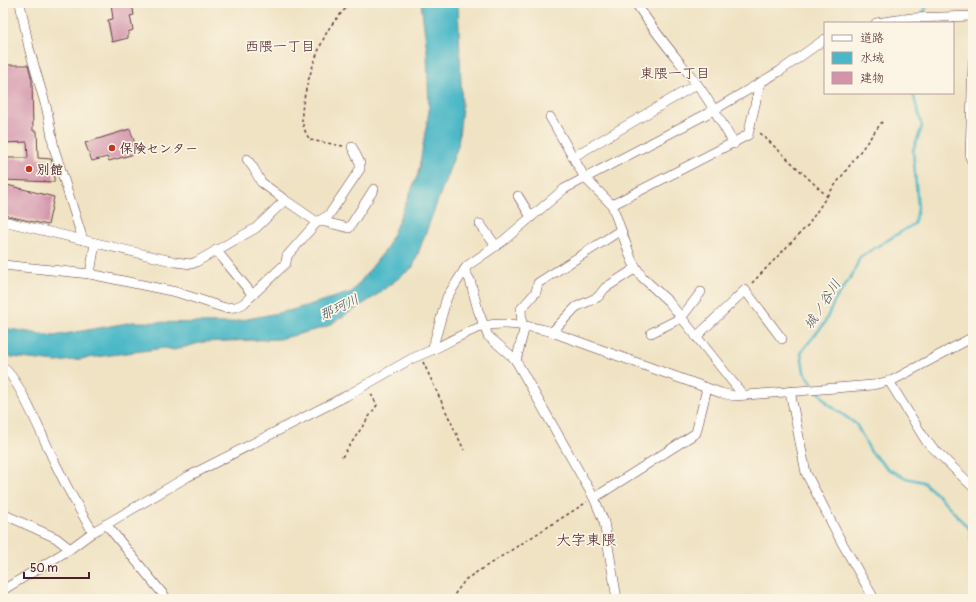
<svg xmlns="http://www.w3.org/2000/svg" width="976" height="602" viewBox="0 0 976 602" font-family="Pangolin,'Klee One',sans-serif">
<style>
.water{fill:#4cb8c7;stroke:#4b6c79}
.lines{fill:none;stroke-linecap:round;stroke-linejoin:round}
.stream{stroke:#4cb8c7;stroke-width:2.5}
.building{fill:#d293ab}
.minor-casing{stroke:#633c42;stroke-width:10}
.path{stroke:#633c42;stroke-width:1.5;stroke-dasharray:3 3;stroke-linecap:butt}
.minor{stroke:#fff;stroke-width:9}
.poi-dot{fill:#c8321e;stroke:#fcf5e5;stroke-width:1.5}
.labels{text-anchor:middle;stroke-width:3.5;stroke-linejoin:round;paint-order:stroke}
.poi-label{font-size:13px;font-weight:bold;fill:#4a1f2b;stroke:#fcf5e5;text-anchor:start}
.neighbourhood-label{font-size:14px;fill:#4a1f2b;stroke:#fcf5e5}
.water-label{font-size:14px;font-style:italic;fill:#4b5562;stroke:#fcf5e5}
.quarter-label{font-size:15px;fill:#4a1f2b;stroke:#fcf5e5}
</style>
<rect width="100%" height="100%" fill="#fcf5e5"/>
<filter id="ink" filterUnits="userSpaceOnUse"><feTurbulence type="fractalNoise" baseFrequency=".025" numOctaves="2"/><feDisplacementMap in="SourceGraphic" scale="8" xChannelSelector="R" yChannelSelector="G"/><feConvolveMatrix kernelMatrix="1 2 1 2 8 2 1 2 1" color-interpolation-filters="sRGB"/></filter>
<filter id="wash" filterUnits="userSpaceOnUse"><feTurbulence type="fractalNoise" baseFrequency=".012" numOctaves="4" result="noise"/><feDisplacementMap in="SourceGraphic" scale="16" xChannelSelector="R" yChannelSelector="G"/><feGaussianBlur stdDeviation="0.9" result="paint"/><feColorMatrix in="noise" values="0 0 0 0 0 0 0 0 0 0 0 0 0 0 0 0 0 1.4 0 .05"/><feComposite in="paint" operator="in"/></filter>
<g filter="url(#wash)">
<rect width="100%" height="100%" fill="#f0e3c4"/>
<polygon class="water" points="421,3 458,3 462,108 458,146 413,267 374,297 326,327 280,339 203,342 174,350 165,348 57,362 3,356 3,328 54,336 133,322 228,323 292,310 352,292 387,248 418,174 429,111 427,51"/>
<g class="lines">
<g class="stream">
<polyline points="921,16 929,3"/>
<polyline points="816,388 804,372 801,352 824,324 835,300 853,274 860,257 914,224 918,208 913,150 922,127 913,93"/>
<polyline points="819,392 828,404 856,424 871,452 888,469 906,478 923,482 942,499 970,530 973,553"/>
</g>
</g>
<g id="blocks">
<g class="building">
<polygon points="111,3 132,3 134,15 130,16 133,30 128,32 128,38 112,42 108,20 113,19"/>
<polygon points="3,65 28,65 32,80 33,131 37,131 38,158 51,159 54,169 54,182 3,180 3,158 28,158 27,142 3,143"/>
<polygon points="130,129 138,153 109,161 107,157 92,161 85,143"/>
<polygon points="3,184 54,197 48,225 3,215"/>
</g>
</g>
</g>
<g filter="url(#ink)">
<use href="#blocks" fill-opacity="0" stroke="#633c42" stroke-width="1"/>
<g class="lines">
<defs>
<g id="minor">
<polyline points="20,3 29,48 47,110 54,148 83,240"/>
<path d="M636,3C654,32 676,57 697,84C711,103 722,123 734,144"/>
<polyline points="876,23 912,18 973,16"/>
<polyline points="973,62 970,157 973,163"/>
<polyline points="550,117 585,178 612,205 632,261 642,277 669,302 743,395"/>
<polyline points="573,157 697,84"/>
<polyline points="247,159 254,169 261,182 285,200"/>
<polyline points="518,196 531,217"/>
<polyline points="612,205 748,135 760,83"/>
<polyline points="3,221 176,262 191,264 196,262 256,228 285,200 317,222 329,215 360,169 360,163 352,147"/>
<polyline points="480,224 496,246"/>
<polyline points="216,250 252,294"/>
<polyline points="3,265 90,274 176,292 225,308 236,307 243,304 286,263 287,256 317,222 325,222 349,228 374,189"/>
<polyline points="464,270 470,280 478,310 488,336 515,359 594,498 604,522 617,599"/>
<polyline points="90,274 95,243"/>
<polyline points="522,325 521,309 536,292 538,283 621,230"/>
<polyline points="552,332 576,307 598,297 605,288 636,268"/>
<polyline points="651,333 681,318 701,292"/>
<polyline points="696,337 745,290 782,339"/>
<path d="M432,350C449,342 467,331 484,326C505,321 528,326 549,331L721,393L734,396L873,385L893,380L973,337"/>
<polyline points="516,361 525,326"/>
<path d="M3,368C17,374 45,442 53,459C65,484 78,508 93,532"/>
<polyline points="889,381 926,441 973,487"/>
<polyline points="790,391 806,473 841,541 873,597 865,599"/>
<polyline points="594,498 696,433 707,388"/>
<polyline points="3,514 56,538 70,549"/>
<polyline points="106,524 167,599"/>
<polyline points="3,590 70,549 93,532 187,477 346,396 411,359 432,350 447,297 467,266 503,241 564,189 714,110 780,71 825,39"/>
</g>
</defs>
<use href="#minor" class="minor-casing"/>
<g class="path">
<path d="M343,146L310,140C306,134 303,127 302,120C300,99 318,45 330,27C336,18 344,12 349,3"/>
<polyline points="827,196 882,122"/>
<polyline points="752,283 808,225 827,196 758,131"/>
<polyline points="423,362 464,450"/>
<polyline points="342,457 377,405 370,392"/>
<polyline points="451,599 466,579 587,502"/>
</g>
<use href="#minor" class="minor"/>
</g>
</g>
<g class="poi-dot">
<circle cx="112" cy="148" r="4"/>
<circle cx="29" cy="169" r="4"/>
</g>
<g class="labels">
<g class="poi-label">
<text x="120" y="153">保険センター</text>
<text x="37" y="174">別館</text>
</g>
<g class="neighbourhood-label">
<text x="280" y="51">西隈一丁目</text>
<text x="675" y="78">東隈一丁目</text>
</g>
<g class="water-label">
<text transform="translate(822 304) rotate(-57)" y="5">城ノ谷川</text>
<text transform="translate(339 307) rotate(-26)" y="5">那珂川</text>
</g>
<g class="quarter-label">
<text x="586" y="545">大字東隈</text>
</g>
</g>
<rect width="976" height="602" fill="none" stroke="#fcf5e5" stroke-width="16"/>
<rect x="824" y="22" width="130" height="72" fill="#fcf5e5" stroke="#b59f9b"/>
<rect x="832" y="35" width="20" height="6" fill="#ffffff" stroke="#b59f9b"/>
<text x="860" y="42" font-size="12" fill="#4a1f2b">道路</text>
<rect x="832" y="52" width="20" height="12" fill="#4cb8c7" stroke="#b59f9b"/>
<text x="860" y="62" font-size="12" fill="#4a1f2b">水域</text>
<rect x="832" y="72" width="20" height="12" fill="#d293ab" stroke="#b59f9b"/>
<text x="860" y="82" font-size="12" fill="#4a1f2b">建物</text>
<path d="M24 572v6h65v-6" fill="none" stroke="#4a1f2b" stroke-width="2"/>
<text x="30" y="572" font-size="12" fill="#4a1f2b" stroke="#fcf5e5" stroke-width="3" paint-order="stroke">50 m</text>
</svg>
